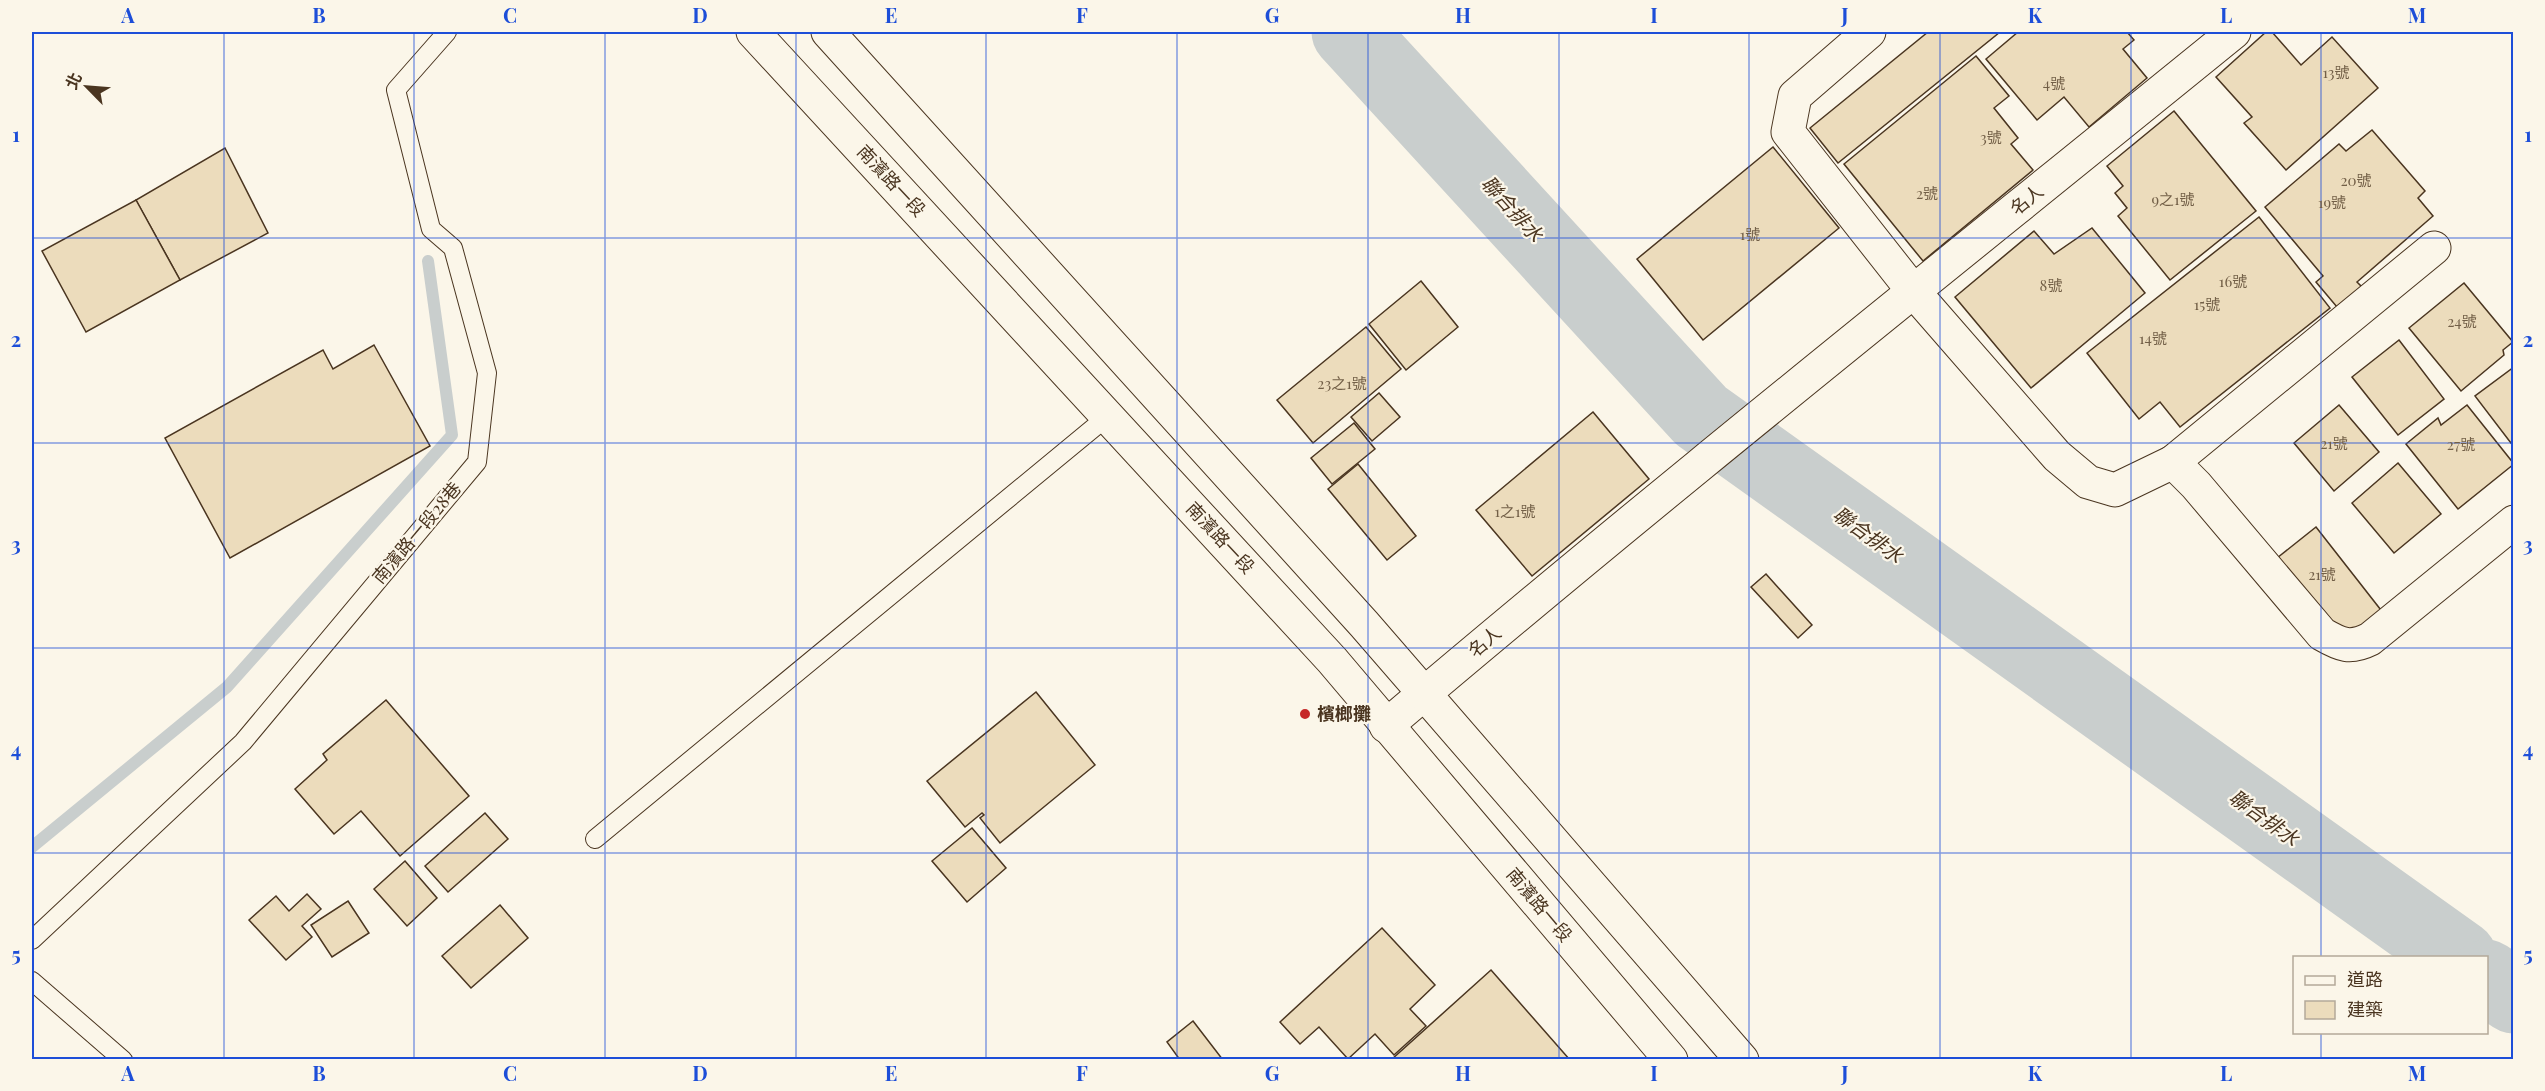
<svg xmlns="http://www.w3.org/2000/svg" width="2545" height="1091" viewBox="0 0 2545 1091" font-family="'Playfair Display','Noto Sans TC',serif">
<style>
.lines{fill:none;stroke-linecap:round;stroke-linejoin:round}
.stream{stroke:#c9cecd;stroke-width:12}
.river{stroke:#c9cecd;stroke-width:75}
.building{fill:#ecdcbc;stroke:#4a3520;stroke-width:1.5}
.lane-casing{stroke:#4a3520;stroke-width:20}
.street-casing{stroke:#4a3520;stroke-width:35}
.secondary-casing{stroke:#4a3520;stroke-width:35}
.lane{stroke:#fbf6e9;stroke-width:18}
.street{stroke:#fbf6e9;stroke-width:33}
.secondary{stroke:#fbf6e9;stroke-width:33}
.grid{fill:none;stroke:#1d4ed8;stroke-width:1.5;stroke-opacity:0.55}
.poi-dot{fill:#c62828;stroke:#fbf6e9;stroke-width:2}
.labels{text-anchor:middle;stroke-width:4.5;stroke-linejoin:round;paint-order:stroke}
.number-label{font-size:15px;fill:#725f47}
.street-label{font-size:18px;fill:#4a3520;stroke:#fbf6e9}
.poi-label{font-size:18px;font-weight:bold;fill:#4a3520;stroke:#fbf6e9;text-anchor:start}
.water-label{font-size:20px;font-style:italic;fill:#4a3520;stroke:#fbf6e9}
.neatline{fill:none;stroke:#1d4ed8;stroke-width:2}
.grid-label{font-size:20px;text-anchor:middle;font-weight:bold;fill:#1d4ed8}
</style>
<rect width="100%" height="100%" fill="#fbf6e9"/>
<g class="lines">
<polyline class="stream" points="32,847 227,687 452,435 428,261"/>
<g class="river">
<polyline points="1349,32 1701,416 2460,958"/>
<polyline points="2486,977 2514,996"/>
</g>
</g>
<g class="building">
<polygon points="1928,32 2000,32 1838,163 1810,128"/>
<polygon points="2018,32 2127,32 2134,40 2123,49 2147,78 2089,127 2064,97 2037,120 1986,59"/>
<polygon points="2266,32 2272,32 2301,65 2332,37 2378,88 2286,170 2244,123 2252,117 2216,77"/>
<polygon points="1976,56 2009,96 1994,108 2018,138 2011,144 2033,170 1923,261 1844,164"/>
<polygon points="2174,111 2256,211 2170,280 2118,216 2127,208 2115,193 2123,186 2107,166"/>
<polygon points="2372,130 2425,191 2418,198 2433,216 2357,282 2362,287 2337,307 2316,282 2323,276 2265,207 2339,144 2346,151"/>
<polygon points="1773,147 1839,228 1703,340 1637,259"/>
<polygon points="225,148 268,233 180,280 136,200"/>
<polygon points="136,200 180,280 86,332 42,251"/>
<polygon points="2259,217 2330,308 2180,427 2160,402 2139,419 2087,353"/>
<polygon points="2092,228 2145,293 2031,388 1955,297 2034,231 2054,254"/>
<polygon points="1421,281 1458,327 1406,370 1369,324"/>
<polygon points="2464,283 2513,342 2503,350 2504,355 2461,391 2409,328"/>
<polygon points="1366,327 1401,369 1313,443 1277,400"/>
<polygon points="2399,340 2444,399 2398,435 2352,377"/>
<polygon points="374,345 430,446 230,558 165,438 323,350 333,369"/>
<polygon points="2514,367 2514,447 2475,396"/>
<polygon points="1379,393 1400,417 1372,441 1351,417"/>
<polygon points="2339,405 2379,452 2334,491 2294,443"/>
<polygon points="2467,405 2514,464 2458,509 2406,444 2438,418 2441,425"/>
<polygon points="1593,412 1649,479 1532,576 1476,510"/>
<polygon points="1354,423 1375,449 1332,484 1311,458"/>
<polygon points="2398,463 2441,514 2394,553 2352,503"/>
<polygon points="1358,464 1416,536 1387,560 1328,489"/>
<polygon points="2316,527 2384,614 2354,638 2338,635 2277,558"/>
<polygon points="1766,574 1812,625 1798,638 1751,587"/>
<polygon points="1036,692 1095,765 1000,843 980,818 984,815 982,813 965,827 927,781"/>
<polygon points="386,700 469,796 400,856 361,811 334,834 295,789 327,760 323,754"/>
<polygon points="485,813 508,839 448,892 425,866"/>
<polygon points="972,828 1006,868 967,902 932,861"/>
<polygon points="405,861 437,898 407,926 374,889"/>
<polygon points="307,894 321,909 302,926 312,937 286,960 249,920 276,896 289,911"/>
<polygon points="348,901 369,933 332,957 311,925"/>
<polygon points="500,905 528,938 471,988 442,956"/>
<polygon points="1382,928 1435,985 1410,1009 1426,1026 1394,1055 1375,1034 1348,1059 1319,1027 1300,1044 1280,1022"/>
<polygon points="1491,970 1570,1060 1391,1060"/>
<polygon points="1193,1021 1223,1060 1180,1060 1167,1042"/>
</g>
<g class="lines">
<defs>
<g id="lane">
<polyline points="595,839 1108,416"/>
<polyline points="32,940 243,742 477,462 487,373 453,248 431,229 396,90 447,32"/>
<polyline points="32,981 123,1060"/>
</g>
<g id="street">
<polyline points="1869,32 1795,96 1788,132 1914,292 2057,456 2088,482 2115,490 2173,462 2434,248"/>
<path d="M2173,462L2196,485L2322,634C2341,645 2350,649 2370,639L2514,522"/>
<path d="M1386,726C1665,489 1951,262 2234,32"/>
</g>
<g id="secondary">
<polyline points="753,32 1332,660 1671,1060"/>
<polyline points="828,32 1364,624 1742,1060"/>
</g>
</defs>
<use href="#lane" class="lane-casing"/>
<use href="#street" class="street-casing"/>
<use href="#secondary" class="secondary-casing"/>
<use href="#lane" class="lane"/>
<use href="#street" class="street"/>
<use href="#secondary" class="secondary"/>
</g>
<path class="grid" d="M224,32V1060M414,32V1060M605,32V1060M796,32V1060M986,32V1060M1177,32V1060M1368,32V1060M1559,32V1060M1749,32V1060M1940,32V1060M2131,32V1060M2321,32V958M32,238H2514M32,443H2514M32,648H2514M32,853H2514M2321,1032V1060"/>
<circle class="poi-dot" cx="1305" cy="714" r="6"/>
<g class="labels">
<g class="number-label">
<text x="2336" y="78">13號</text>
<text x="2054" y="89">4號</text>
<text x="1991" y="143">3號</text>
<text x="2356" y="186">20號</text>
<text x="1927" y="199">2號</text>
<text x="2173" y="205">9之1號</text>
<text x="2332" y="208">19號</text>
<text x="1750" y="240">1號</text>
<text x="2233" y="287">16號</text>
<text x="2051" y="291">8號</text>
<text x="2207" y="310">15號</text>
<text x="2462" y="327">24號</text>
<text x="2153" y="344">14號</text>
<text x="1342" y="389">23之1號</text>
<text x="2334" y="449">21號</text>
<text x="2461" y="450">27號</text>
<text x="1515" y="517">1之1號</text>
<text x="2322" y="580">21號</text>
</g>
<g class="street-label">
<text transform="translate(891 181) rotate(47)" y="6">南濱路一段</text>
<text transform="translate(2027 200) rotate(-39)" y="6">名人</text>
<text transform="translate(417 533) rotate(-50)" y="6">南濱路一段28巷</text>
<text transform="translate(1220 538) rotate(47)" y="6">南濱路一段</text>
<text transform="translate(1485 642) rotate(-40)" y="6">名人</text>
<text transform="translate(1539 905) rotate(50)" y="6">南濱路一段</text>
</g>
<g class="poi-label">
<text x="1317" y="720">檳榔攤</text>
</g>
<g class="water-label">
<text transform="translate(1512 209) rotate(48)" y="7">聯合排水</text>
<text transform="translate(1868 535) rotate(36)" y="7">聯合排水</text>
<text transform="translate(2264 818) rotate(36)" y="7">聯合排水</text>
</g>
</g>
<rect width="2545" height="1091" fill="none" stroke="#fbf6e9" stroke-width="66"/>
<rect x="2293" y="956" width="195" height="78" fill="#fbf6e9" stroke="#b4a999" stroke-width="1.5"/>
<rect x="2305" y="976" width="30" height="9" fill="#fbf6e9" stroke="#b4a999" stroke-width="1.5"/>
<text x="2347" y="986" font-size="18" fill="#4a3520">道路</text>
<rect x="2305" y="1001" width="30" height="18" fill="#ecdcbc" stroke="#b4a999" stroke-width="1.5"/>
<text x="2347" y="1016" font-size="18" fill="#4a3520">建築</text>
<g transform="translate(87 87) rotate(295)" stroke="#fbf6e9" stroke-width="4.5" paint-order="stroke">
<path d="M0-4.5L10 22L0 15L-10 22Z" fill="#4a3520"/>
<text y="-9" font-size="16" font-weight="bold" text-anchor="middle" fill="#4a3520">北</text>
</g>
<rect x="33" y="33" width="2479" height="1025" class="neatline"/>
<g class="grid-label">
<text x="128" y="23">A</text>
<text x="319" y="23">B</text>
<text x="510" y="23">C</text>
<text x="700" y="23">D</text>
<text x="891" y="23">E</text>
<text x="1082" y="23">F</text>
<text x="1272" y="23">G</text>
<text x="1463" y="23">H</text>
<text x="1654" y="23">I</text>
<text x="1845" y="23">J</text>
<text x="2035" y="23">K</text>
<text x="2226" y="23">L</text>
<text x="2417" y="23">M</text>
<text x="16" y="142">1</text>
<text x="2528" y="142">1</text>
<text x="16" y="347">2</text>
<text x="2528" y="347">2</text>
<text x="16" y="552">3</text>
<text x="2528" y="552">3</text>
<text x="16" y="757">4</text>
<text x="2528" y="757">4</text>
<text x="16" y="962">5</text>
<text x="2528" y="962">5</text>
<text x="128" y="1081">A</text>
<text x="319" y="1081">B</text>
<text x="510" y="1081">C</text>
<text x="700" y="1081">D</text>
<text x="891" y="1081">E</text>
<text x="1082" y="1081">F</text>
<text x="1272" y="1081">G</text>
<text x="1463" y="1081">H</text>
<text x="1654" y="1081">I</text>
<text x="1845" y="1081">J</text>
<text x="2035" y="1081">K</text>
<text x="2226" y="1081">L</text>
<text x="2417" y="1081">M</text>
</g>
</svg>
